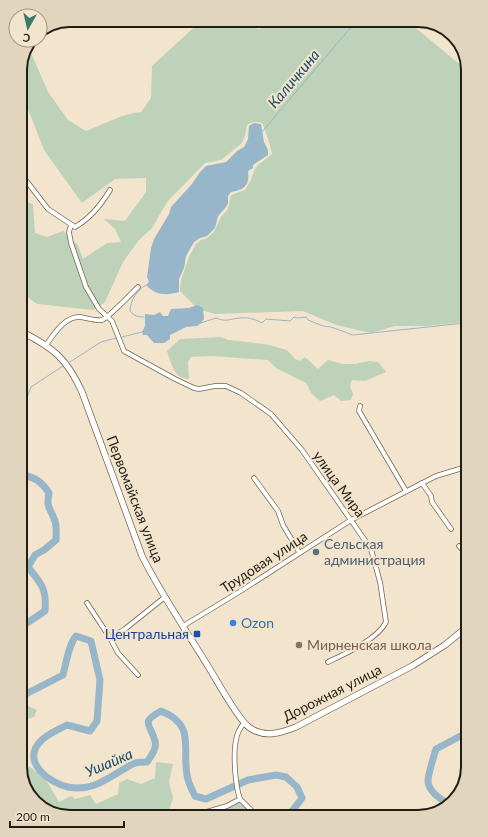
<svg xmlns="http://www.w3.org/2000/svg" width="488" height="837" viewBox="0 0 488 837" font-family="Lato,sans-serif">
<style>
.green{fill:#bdd2b9}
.water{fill:#97b6ca}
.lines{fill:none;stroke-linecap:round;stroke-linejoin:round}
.stream{stroke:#97b6ca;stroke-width:1}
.river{stroke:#97b6ca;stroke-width:7}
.street-casing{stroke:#746752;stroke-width:5.5}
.secondary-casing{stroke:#746752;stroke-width:7}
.street{stroke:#fff;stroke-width:4}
.secondary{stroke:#fff;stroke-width:5.5}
.service-dot{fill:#5c6f8a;stroke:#f3e5cd;stroke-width:1.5}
.shop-dot{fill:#3f7fe0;stroke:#f3e5cd;stroke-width:1.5}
.transit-dot{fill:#1a4fb4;stroke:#f3e5cd;stroke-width:1.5}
.education-dot{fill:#8d6e63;stroke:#f3e5cd;stroke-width:1.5}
.labels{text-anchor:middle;stroke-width:4;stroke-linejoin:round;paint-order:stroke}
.street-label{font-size:14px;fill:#221d14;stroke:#f3e5cd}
.service-label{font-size:14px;fill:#4e5e75;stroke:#f3e5cd;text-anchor:start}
.shop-label{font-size:14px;fill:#366cbe;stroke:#f3e5cd;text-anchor:start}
.transit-label{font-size:14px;fill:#164399;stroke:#f3e5cd;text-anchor:end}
.education-label{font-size:14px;fill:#785e54;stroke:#f3e5cd;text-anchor:start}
.water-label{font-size:15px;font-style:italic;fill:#174c6b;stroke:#f3e5cd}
.rim{fill:none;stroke:#221d14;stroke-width:2}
</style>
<rect width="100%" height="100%" fill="#f3e5cd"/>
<g class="green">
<path d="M202,20H237L245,26L260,29L267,20H406L463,67L465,322L427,326H395L371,333L336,325L303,311L215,314L198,309L180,291L181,280L189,257L196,244L201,240L207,238L214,232L221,217L228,209L231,195L245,190L251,180L254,171L258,165L272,154C272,150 264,126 262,123C256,121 252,122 247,125L245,136L242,143L221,160L205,163L167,202L152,228L139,240L123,262L105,302L100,306L93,310L37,304L22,293L21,200L33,204L35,233L47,237L63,231L78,245L83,259L107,243L121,242L115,229L104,219L125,221L146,192V178L115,179L82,203L44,150L30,114L20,94V67L29,48L48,92L68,120L86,131C105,124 121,114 141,112L151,98L152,66Z"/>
<polygon points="415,20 421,20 446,29 452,36 452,37"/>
<path d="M221,337L228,340L264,344L273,346L287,350L295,359L300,361L305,357L318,369L328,360L343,364H355L369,361L378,362L386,372L365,381L352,380L350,386L353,394L351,400L341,401L334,395L320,401L312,394L306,383L276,368L268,360L212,356L191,357L188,362L189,379C174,379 171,363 167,351L180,339Z"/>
<polygon points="28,706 37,710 34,717 28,719 25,726 25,708"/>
<polygon points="156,762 173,764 169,782 173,798 167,816 67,817 64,811 66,817 43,809 25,789 25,770 29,766 46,780 59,802 71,796 75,799 90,795 96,804 118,794 119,783 127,779 141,784 155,778"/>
<polygon points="240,802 246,805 251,814 203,815"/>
</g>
<g class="water">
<path d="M254,123L261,124L264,142L268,150V155L253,165V168L248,171C250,185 244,190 231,192L228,196V203L226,207L218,216L215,228L207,236L200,238L194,242L186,256L184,268L179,279V292C166,296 155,295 146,285L149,282L147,277L151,248L154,239L169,214L171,207L192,184L200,172L206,166L226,162L237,151L244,147L248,139L249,126Z"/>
<polygon points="197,305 203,308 204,319 201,323 197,326 186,327 170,335 170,339 164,343 154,343 147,335 143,335 142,332 145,326 145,314 154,315 160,312 163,316 168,316 171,309 189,308"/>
</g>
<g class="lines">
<g class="stream">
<polyline points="262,132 357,20"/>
<path d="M144,317C137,317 135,316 130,311C130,301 137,290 146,285"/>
<path d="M201,323L216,318C228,323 230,318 242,318C250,317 256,320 262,323L266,319L290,321L294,317L298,318L306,317L308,320L323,326L331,327L353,335L465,323"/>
<polyline points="122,337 142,332"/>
<polyline points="70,362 101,342 116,338"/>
<polyline points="22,412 31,387 63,366"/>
</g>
<g class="river">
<path d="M23,475C36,478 42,482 49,493C46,508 50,507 55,521C57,527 56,533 56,540L44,550L35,555L28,567C41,583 47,589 45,611L24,625"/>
<path d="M24,695L63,675C66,663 69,644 76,636L91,641L100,680L97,721L90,731L67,725C58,730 46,734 39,743C22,763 50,783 68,787C91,792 106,779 124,769C128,767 131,764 135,763C139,762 143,762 147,762C151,756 157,749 155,741C151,724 139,723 161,711C196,725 182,747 187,775C188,783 192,790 195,796L206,799L248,780L276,775L286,777L297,787L302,798L293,810L288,814"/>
<path d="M449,804C441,800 428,791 428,781C428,774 434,756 436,749L468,732"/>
<polyline points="272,814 274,814"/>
</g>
<defs>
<g id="street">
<path d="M21,174L48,209L75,227C91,218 101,205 110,190"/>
<path d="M71,225L69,232L71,243L86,287L99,309L112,321L124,351L175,379L194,388L199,389L215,386H226L241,393L271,414L302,450L371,549L380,582L386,622C378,639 345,654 328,662"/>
<path d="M46,345C54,334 65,316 80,317C87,318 95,321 102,320C108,318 132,293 138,287"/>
<polyline points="360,406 359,411 406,491"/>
<polyline points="254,478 278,511 283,525 299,552"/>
<polyline points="422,483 431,496 432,502 451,529"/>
<polyline points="459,546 466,554"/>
<polyline points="87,603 110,638 125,629 165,597"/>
<polyline points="183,626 239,592 351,520 436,476 466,467"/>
<polyline points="110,638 118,653 138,675"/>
<polyline points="240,799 251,810 253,814"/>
<path d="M196,815L227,806L240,799C235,785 233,754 236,740C237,733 240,728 244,723"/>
</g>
<path id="secondary" d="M22,332C54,348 67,359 82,392L142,556C162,596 188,633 211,671C218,683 240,722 250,728C265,738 281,733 296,727L412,666L445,645L467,627"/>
</defs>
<use href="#street" class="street-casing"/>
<use href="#secondary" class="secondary-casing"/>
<use href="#street" class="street"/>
<use href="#secondary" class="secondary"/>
</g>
<circle class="service-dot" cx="316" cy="552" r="4"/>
<circle class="shop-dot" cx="233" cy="623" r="4"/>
<rect class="transit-dot" x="193" y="630" width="8" height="8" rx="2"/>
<circle class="education-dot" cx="299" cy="645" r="4"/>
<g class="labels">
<g class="street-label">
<text transform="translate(339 484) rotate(54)" y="5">улица Мира</text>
<text transform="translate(135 499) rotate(69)" y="5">Первомайская улица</text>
<text transform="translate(264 562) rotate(-33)" y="5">Трудовая улица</text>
<text transform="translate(332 693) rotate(-27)" y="5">Дорожная улица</text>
</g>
<g class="service-label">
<text x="324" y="549">Сельская<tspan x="324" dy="16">администрация</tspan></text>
</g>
<g class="shop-label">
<text x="241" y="628">Ozon</text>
</g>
<g class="transit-label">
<text x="189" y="639">Центральная</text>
</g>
<g class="education-label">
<text x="307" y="650">Мирненская школа</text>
</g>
<g class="water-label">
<text transform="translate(294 79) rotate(-50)" y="5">Каличкина</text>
<text transform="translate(109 763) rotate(-23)" y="5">Ушайка</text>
</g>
</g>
<path d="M0 0H488V837H0ZM70 27H418A43 43 0 0 1 461 70V767A43 43 0 0 1 418 810H70A43 43 0 0 1 27 767V70A43 43 0 0 1 70 27Z" fill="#e2d5be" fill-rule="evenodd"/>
<path class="rim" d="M70 27H418A43 43 0 0 1 461 70V767A43 43 0 0 1 418 810H70A43 43 0 0 1 27 767V70A43 43 0 0 1 70 27Z"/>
<g transform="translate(28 28) rotate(188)"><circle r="19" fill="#f3e5cd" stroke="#9f9583"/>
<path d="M0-3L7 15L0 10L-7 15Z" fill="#3c7a67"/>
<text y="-6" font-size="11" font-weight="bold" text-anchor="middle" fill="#221d14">С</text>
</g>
<path d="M10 821v6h114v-6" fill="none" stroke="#221d14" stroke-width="2"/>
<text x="16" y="821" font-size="12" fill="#221d14" stroke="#f3e5cd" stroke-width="3" paint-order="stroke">200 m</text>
</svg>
